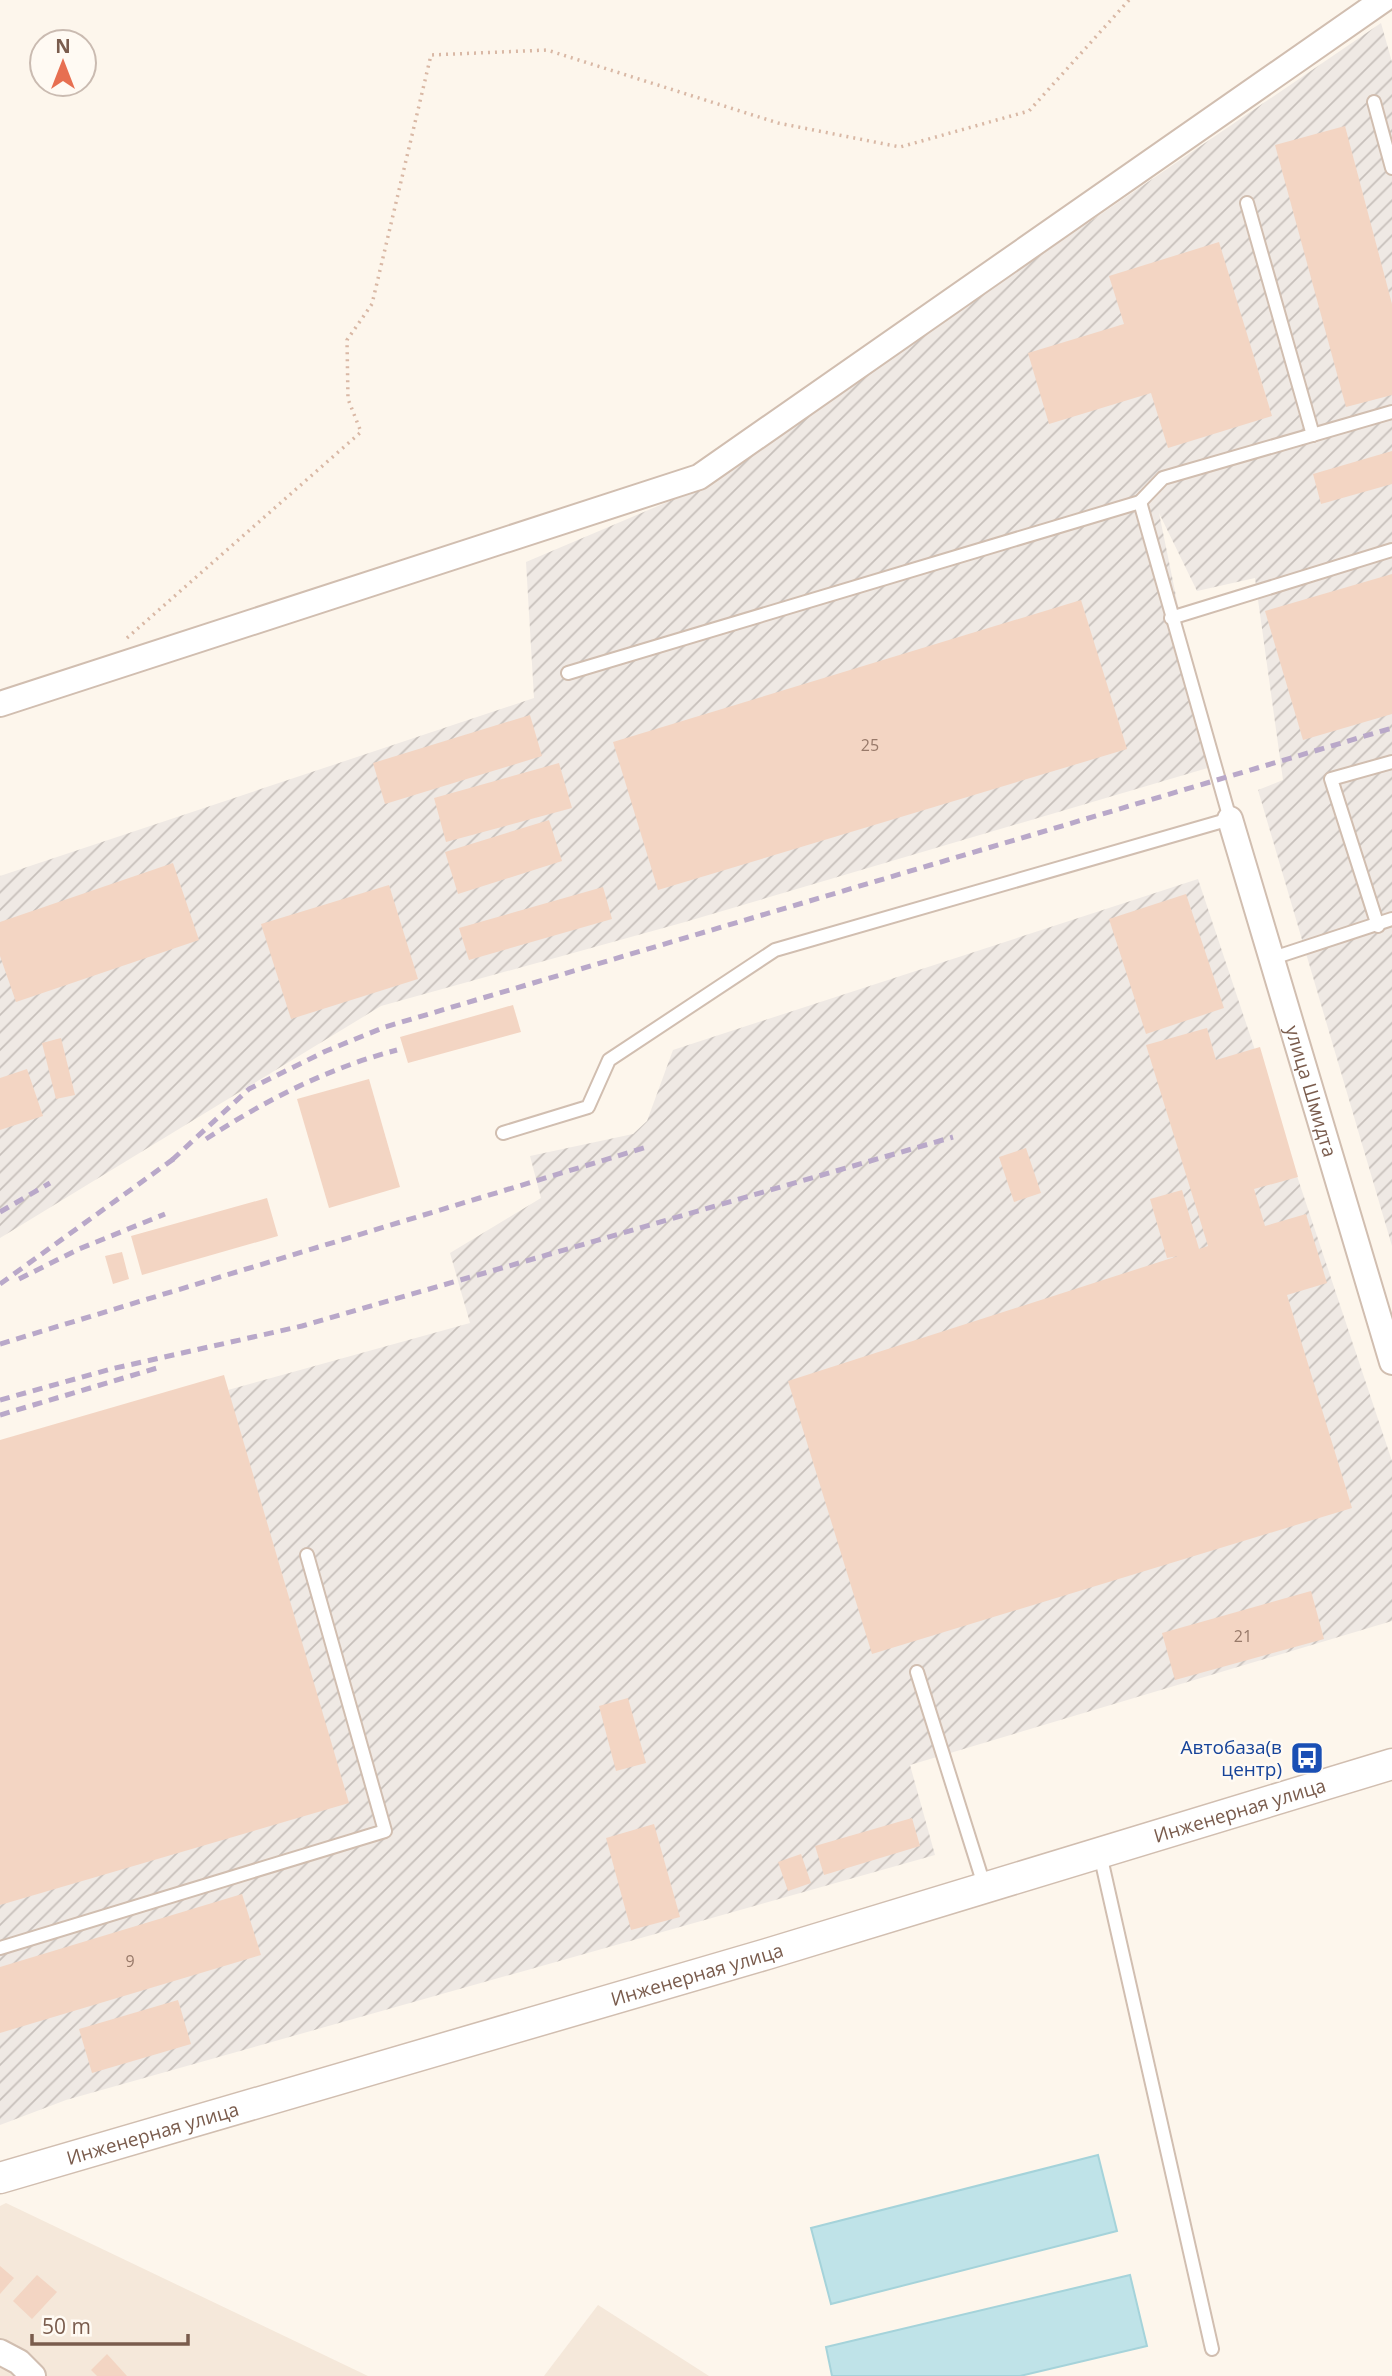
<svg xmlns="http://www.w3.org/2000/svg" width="1392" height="2376" viewBox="0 0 1392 2376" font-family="'Open Sans',sans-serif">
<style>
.residential{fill:#f5e8da}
.industrial{fill:url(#industrial-furrows)}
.water{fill:#bfe3e8;stroke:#a5d3da;stroke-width:2}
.building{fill:#f3d5c3}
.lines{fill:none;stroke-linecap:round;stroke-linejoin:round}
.service-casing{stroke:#d1beb0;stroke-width:16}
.minor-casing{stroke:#d1beb0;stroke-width:28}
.tertiary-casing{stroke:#d1beb0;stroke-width:33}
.path{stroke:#d9b8a5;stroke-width:3.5;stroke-dasharray:2 5;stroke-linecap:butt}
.service{stroke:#fff;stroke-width:12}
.minor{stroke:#fff;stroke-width:24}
.tertiary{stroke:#fff;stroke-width:30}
.rail{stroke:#b9a8c9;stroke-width:5;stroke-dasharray:10 7;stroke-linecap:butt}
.labels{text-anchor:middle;stroke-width:5;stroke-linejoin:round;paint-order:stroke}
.number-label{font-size:16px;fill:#987a6a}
.street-label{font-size:19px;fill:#7a5c4d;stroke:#fffaf3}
.transit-label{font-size:19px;fill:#164399;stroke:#fffaf3;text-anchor:end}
</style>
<defs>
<pattern id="industrial-furrows" width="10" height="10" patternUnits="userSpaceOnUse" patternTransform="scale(1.75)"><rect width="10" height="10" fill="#efe9e4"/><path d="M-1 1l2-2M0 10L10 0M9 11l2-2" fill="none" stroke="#c7c0bb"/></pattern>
</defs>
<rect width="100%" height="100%" fill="#fdf6ec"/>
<g class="residential">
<polygon points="6,2203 368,2376 0,2376 0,2206"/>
<polygon points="598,2305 709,2376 544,2376"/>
</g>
<g class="industrial">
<polygon points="1381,23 1392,62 1392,1246 1258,790 1283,780 1255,578 1197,591 1159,513 1211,767 685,922 381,1006 0,1238 0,876 534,698 526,562 698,489"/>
<polygon points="1198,879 1392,1461 1392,1621 910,1765 935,1855 66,2100 0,2125 0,1453 470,1323 450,1253 541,1198 530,1156 633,1134 647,1121 673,1050"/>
</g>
<g class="water">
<polygon points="1098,2155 1117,2231 831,2304 811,2228"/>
<polygon points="1130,2275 1147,2346 1020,2376 832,2376 826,2347"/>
</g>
<g class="building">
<polygon points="1345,126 1392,304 1392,395 1346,407 1275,145"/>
<polygon points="1219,242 1272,416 1168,448 1151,393 1049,424 1028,353 1124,324 1109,276"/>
<polygon points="1392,451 1392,484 1321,504 1313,474"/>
<polygon points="1392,574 1392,714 1303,740 1265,611"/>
<polygon points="1081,600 1127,749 658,890 613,742"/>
<polygon points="530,715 542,756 385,804 373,763"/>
<polygon points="559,763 572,808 446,842 434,798"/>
<polygon points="549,820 562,861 458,894 445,852"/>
<polygon points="173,863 199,940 16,1002 0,956 0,922"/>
<polygon points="389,885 418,979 291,1019 261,924"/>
<polygon points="603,887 612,919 469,960 459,928"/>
<polygon points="1186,894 1224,1008 1146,1034 1109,919"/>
<polygon points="513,1005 521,1032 408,1063 400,1037"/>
<polygon points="1207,1028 1216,1060 1260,1047 1298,1177 1254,1189 1265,1226 1306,1214 1327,1283 1287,1295 1352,1508 872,1654 788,1381 1178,1256 1167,1258 1150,1199 1182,1190 1199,1249 1208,1246 1146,1045"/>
<polygon points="61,1038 75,1095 56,1099 42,1043"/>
<polygon points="27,1069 43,1116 0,1130 0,1078"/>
<polygon points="369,1079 400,1187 329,1208 297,1099"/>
<polygon points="1026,1148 1041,1193 1014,1202 999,1157"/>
<polygon points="267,1198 278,1236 142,1275 131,1236"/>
<polygon points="122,1252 129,1279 113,1284 105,1256"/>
<polygon points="224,1375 349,1803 0,1905 0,1440"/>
<polygon points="1311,1591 1324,1639 1175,1680 1162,1633"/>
<polygon points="628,1698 646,1763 616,1771 599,1706"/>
<polygon points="912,1818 920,1846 824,1875 815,1846"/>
<polygon points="654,1824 680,1917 631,1930 606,1838"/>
<polygon points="801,1854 811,1883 788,1891 778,1862"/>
<polygon points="242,1894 261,1955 0,2033 0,1967"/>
<polygon points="178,2000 191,2044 92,2073 79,2029"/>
<polygon points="0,2266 14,2278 0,2294"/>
<polygon points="37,2275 57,2292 32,2319 13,2301"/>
<polygon points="107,2354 127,2376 97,2376 91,2370"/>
</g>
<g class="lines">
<defs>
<g id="service">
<polyline points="1374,102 1392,168"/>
<polyline points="1247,203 1313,435"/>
<polyline points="1140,502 1163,478 1392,412"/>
<polyline points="1171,618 1392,550"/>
<polyline points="1378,926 1331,779 1392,762"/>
<polyline points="1273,958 1392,919"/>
<polyline points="503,1133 588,1107 609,1060 775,950 1230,819 1140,502 568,673"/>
<polyline points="917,1672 985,1888"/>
<polyline points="1100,1854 1212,2349"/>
<polyline points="0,1948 385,1831 307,1555"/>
</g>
<g id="minor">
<polyline points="0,704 699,477 1383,0"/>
<path id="s1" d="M1230,819L1392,1362"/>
<polyline points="0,2352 19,2362 33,2376"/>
</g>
<g id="tertiary">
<path id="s2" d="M0,2178L767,1954L1392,1764"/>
</g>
</defs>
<use href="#service" class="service-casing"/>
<use href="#minor" class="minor-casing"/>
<use href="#tertiary" class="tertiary-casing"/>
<polyline class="path" points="127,638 361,432 348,399 347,340 372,304 431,55 547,50 778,123 900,147 1029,111 1129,0"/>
<use href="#service" class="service"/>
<use href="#minor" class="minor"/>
<use href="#tertiary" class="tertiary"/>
<g class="rail">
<path d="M206,1139C266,1100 328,1068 397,1050"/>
<polyline points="172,1160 249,1089 326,1051 385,1027 1392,728"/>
<polyline points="0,1212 50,1183"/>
<polyline points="19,1279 79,1249 165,1214"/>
<polyline points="0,1284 179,1155"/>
<polyline points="0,1344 647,1147"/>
<polyline points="0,1400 111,1369 302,1326 953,1137"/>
<polyline points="0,1415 157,1368"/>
</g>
</g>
<defs>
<symbol id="bus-square" viewBox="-11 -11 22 22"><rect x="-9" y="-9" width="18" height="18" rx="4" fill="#1a4fb4" stroke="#fffaf3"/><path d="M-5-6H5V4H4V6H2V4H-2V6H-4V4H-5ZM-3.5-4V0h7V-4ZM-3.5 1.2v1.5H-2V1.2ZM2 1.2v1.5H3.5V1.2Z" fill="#fff"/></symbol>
</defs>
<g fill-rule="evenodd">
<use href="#bus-square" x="1288" y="1739" width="38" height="38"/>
</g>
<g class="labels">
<g class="number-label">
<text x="870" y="751">25</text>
<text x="1243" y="1642">21</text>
<text x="130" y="1967">9</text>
</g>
<g class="street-label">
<text dy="7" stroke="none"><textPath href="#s1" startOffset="284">улица Шмидта</textPath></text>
<text dy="7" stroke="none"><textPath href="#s2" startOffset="1293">Инженерная улица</textPath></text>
<text dy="7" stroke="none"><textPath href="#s2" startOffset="726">Инженерная улица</textPath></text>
<text dy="7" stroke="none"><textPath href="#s2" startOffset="159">Инженерная улица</textPath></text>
</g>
<g class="transit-label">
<text x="1282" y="1754">Автобаза(в<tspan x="1282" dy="22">центр)</tspan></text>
</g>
</g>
<g transform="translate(63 63)"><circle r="33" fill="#fffaf3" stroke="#cabbb1" stroke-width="2"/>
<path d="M0-5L12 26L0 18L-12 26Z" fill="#e76f51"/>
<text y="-10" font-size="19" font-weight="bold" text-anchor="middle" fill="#7a5c4d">N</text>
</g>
<path d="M32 2334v10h156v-10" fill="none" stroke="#7a5c4d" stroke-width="3.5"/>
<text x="42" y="2334" font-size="21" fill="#7a5c4d" stroke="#fffaf3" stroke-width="5" paint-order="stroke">50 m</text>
</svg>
